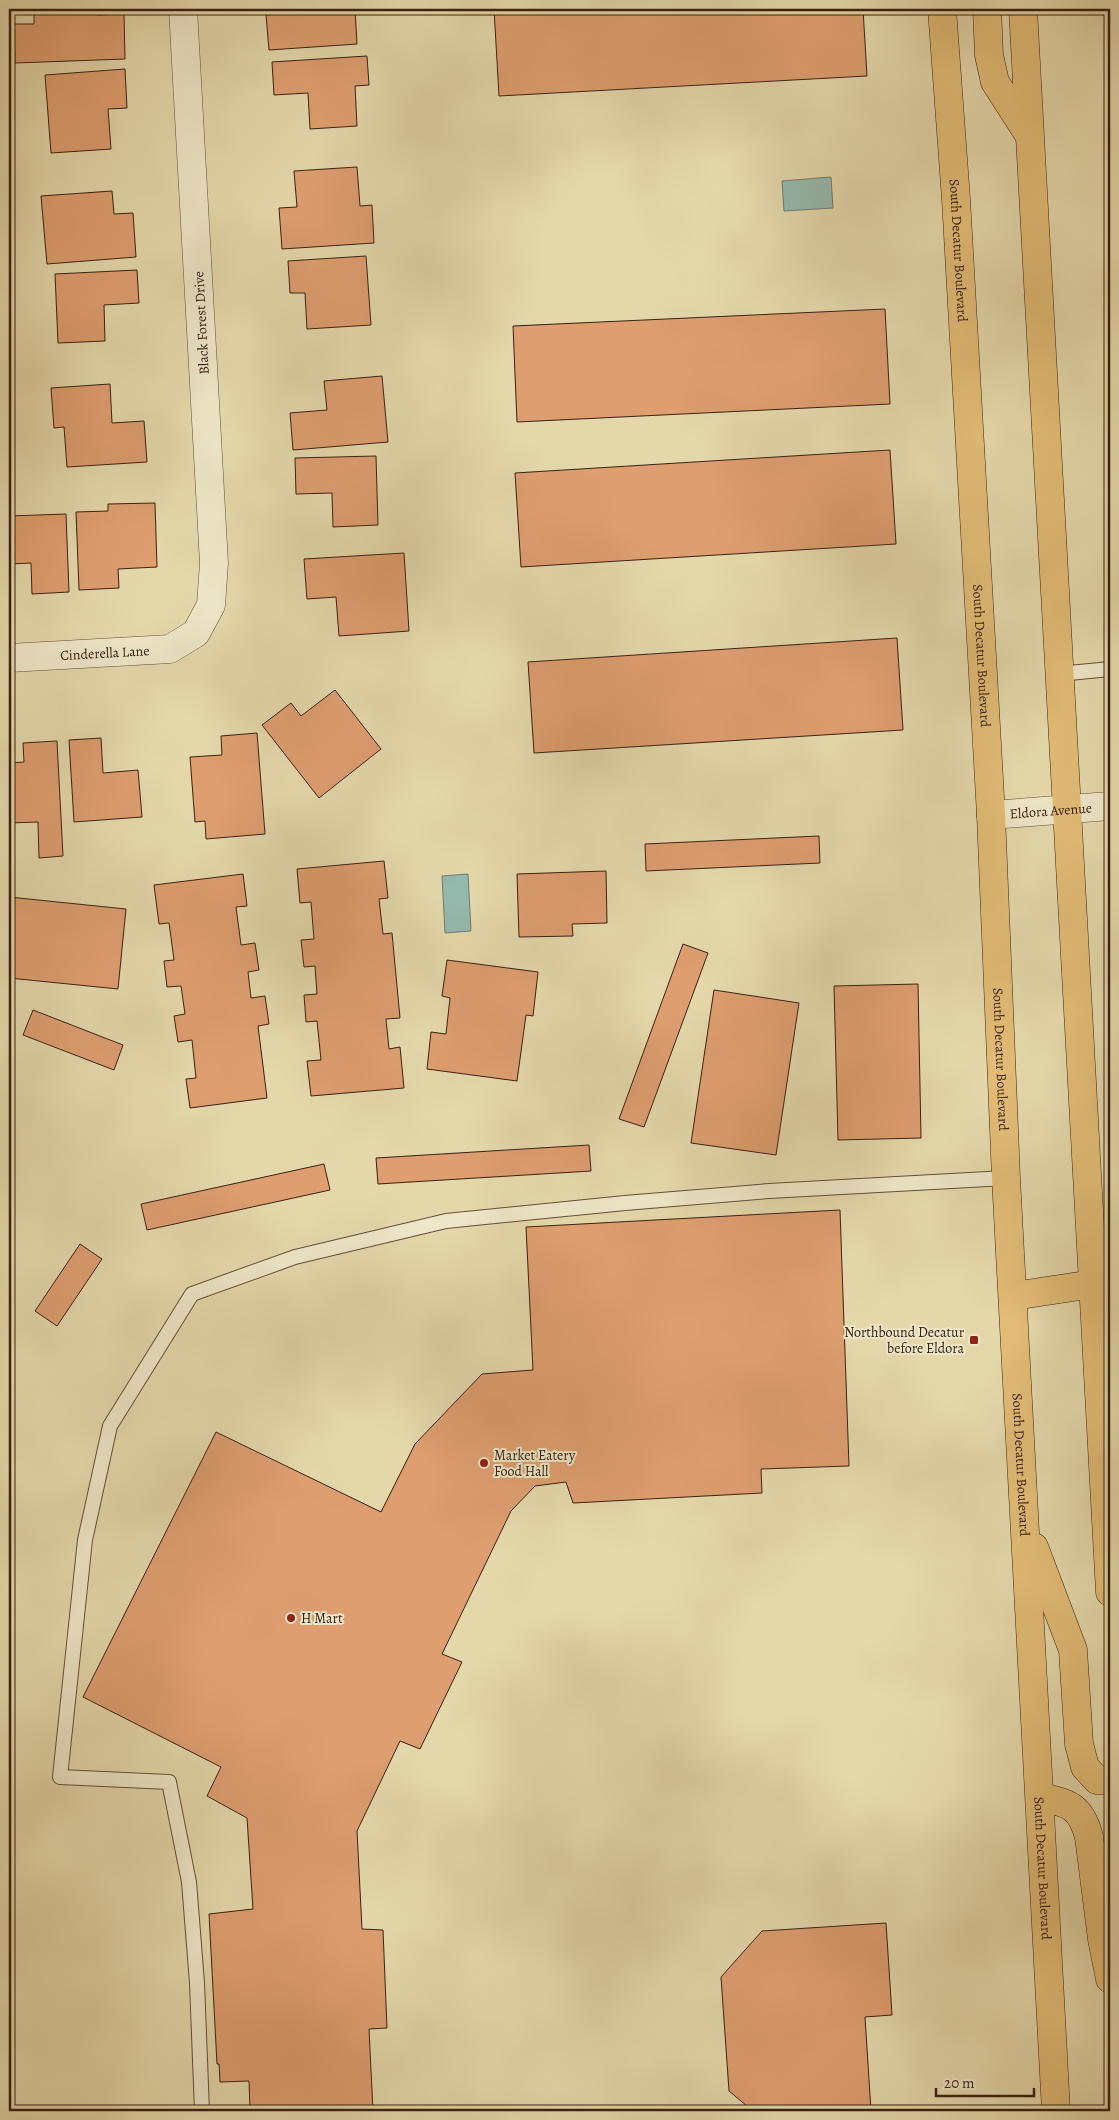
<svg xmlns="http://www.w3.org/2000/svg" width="1119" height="2120" viewBox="0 0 1119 2120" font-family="Alegreya,serif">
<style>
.water{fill:#96b9ae;stroke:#717c6f}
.building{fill:#de9e70;stroke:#3a2010}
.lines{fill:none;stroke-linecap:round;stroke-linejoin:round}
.lane-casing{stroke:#644e37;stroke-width:16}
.street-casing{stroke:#644e37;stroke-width:29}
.primary-casing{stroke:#3a2010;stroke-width:29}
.lane{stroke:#ede6c8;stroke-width:14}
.street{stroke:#ede6c8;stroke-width:28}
.primary{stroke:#e2bc76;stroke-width:28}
.poi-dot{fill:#8f2418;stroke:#ede6c8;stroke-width:2}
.labels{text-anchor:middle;stroke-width:4;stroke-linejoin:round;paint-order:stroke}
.street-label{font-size:14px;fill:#3a2010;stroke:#ede6c8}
.poi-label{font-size:14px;fill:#3a2010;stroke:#ede6c8;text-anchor:start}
</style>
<rect width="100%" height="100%" fill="#e4d8ab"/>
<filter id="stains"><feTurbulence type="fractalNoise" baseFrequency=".004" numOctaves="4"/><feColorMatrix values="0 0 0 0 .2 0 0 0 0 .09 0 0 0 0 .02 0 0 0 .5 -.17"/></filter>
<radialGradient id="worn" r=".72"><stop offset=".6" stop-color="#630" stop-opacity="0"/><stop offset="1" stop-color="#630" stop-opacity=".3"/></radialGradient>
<g class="water">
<polygon points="831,177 833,208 784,211 782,181"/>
<polygon points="468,874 471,931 445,933 442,876"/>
</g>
<g class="building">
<polygon points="34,9 96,9 97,15 124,14 125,59 15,63 14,24 34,24"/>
<polygon points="289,9 355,9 357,44 269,50 266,15 289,13"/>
<polygon points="494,9 863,9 867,76 499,96"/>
<polygon points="367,56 369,85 355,86 357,126 310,129 308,93 274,95 272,62"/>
<polygon points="125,69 127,108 108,109 111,149 51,153 45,75"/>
<polygon points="357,167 360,206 372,205 374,243 282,249 279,208 297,207 294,171"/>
<polygon points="112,191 114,214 133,213 136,257 47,264 41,196"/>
<polygon points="366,256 371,325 307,329 305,293 290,293 288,261"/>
<polygon points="137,270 139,303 104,305 105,341 58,343 55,274"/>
<polygon points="885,309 890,404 517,422 513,326"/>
<polygon points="382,376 388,442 293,450 290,413 327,410 324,381"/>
<polygon points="110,384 112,423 144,421 147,462 67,467 64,427 54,428 51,388"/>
<polygon points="890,450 896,544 521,567 515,473"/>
<polygon points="376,456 378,525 333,527 332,493 296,494 295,458"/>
<polygon points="155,503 157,567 118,569 119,588 79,590 76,512 108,511 108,504"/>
<polygon points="66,514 69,592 32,594 31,563 9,564 9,516"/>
<polygon points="404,553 409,631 339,636 336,597 307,599 304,559"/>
<polygon points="897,638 903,730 534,753 528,662"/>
<polygon points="335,690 381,749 319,798 262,725 291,703 301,716"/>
<polygon points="257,733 265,834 206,839 205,821 195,822 190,757 222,755 221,736"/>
<polygon points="101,738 103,773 138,770 142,817 74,822 69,740"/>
<polygon points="57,741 63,856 39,858 38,822 9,823 9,763 24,762 23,743"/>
<polygon points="819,836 820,863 646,871 645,844"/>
<polygon points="384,861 388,898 379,899 383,934 392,933 400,1018 386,1019 389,1049 400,1047 404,1088 311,1096 307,1061 321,1060 317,1021 306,1022 304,995 317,994 315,966 304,967 301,940 314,939 311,902 300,903 297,869"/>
<polygon points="606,871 607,923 572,924 573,936 519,937 517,874"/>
<polygon points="243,874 247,906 236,907 241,945 255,943 259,970 248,972 251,998 265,996 269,1024 258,1026 267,1098 190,1108 186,1079 196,1078 192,1040 178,1042 174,1016 185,1014 181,986 167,987 164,961 174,960 169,923 159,924 154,885"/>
<polygon points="9,897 126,909 118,989 9,978"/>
<polygon points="683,944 708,953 644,1127 619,1119"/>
<polygon points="447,960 538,972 533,1016 526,1015 517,1081 427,1069 431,1032 446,1034 450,998 442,996"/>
<polygon points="918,984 921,1138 838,1140 834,986"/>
<polygon points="714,990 799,1003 776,1155 691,1143"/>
<polygon points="33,1010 123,1045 114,1070 23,1035"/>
<polygon points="589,1145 591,1171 378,1184 376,1158"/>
<polygon points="324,1164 330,1190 147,1230 141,1204"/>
<polygon points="840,1210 849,1466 761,1469 762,1493 573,1503 566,1482 535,1486 511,1511 442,1654 462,1662 420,1749 400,1741 357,1831 362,1929 383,1930 387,2028 369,2029 373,2111 250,2111 249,2081 220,2082 219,2064 217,2064 209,1914 253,1909 247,1818 207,1796 221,1767 83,1697 216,1432 381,1512 415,1444 482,1374 533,1370 526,1227"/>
<polygon points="80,1244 102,1259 57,1326 35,1311"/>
<polygon points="886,1923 892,2015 865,2017 871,2111 753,2111 729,2091 721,1977 762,1931"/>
</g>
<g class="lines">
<defs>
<g id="lane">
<polyline points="1059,674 1110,669"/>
<polyline points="1093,1284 1110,1288"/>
<polyline points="202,2111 197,1983 189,1882 169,1782 60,1777 85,1540 110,1426 192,1294 295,1257 446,1221 625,1203 769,1191 1006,1178"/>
</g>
<g id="street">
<path id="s1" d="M9,658L170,649L196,633L211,605L214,563L183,9"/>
<path id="s2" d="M991,815L1110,806"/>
</g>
<g id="primary">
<path id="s3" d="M942,9L956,199L991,815L1006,1178L1056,2111"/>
<polyline points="987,9 989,55 995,82 1029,135"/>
<polyline points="1023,9 1110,1592"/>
<polyline points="1013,1296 1093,1284"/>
<polyline points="1034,1547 1073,1650 1079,1744 1085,1767 1097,1780 1110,1780"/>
<path d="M1040,1797C1069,1803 1081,1806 1089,1837L1102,1939L1110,1979"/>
</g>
</defs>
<use href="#lane" class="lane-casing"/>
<use href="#street" class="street-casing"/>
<use href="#primary" class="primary-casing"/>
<use href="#lane" class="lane"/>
<use href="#street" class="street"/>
<use href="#primary" class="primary"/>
</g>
<g class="poi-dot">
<rect x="969" y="1335" width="10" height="10" rx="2.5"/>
<circle cx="484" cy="1463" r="5"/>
<circle cx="291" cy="1618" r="5"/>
</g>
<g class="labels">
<g class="street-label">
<text dy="5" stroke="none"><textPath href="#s3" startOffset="242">South Decatur Boulevard</textPath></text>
<text transform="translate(201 323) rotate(-93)" y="5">Black Forest Drive</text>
<text dy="5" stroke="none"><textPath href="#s1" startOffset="96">Cinderella Lane</textPath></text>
<text dy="5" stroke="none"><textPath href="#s3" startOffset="648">South Decatur Boulevard</textPath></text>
<text dy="5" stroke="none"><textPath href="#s2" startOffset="60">Eldora Avenue</textPath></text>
<text dy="5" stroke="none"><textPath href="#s3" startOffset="1052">South Decatur Boulevard</textPath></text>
<text dy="5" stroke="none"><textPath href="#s3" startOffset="1458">South Decatur Boulevard</textPath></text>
<text dy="5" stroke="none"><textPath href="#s3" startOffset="1862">South Decatur Boulevard</textPath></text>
</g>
<g class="poi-label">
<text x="964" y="1337" text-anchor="end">Northbound Decatur<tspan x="964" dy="16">before Eldora</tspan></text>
<text x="494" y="1460">Market Eatery<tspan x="494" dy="16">Food Hall</tspan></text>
<text x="301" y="1623">H Mart</text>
</g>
</g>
<rect width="1119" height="2120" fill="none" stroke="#e4d8ab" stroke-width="30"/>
<rect x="10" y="10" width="1099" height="2100" fill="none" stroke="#3a2010" stroke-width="2.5"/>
<rect x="15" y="15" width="1089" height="2090" fill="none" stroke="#3a2010"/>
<path d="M936 2088v8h98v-8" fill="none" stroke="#3a2010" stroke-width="2.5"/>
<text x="944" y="2088" font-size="15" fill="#3a2010" stroke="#ede6c8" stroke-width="4" paint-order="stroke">20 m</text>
<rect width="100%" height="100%" filter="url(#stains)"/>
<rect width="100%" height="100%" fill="url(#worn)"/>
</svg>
